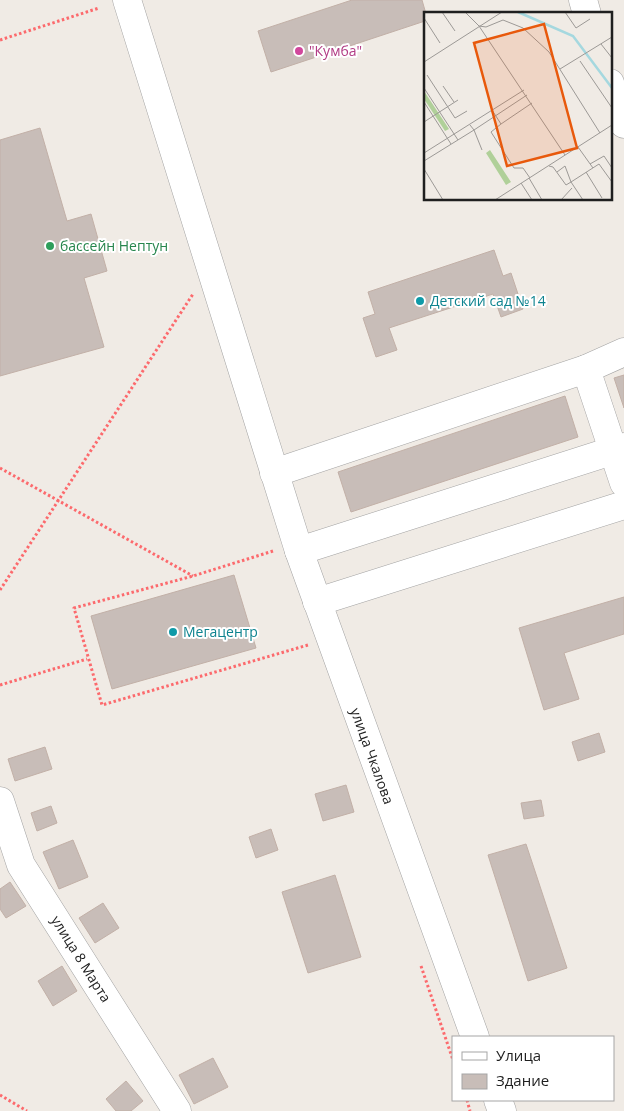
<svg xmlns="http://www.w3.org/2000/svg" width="624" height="1111" viewBox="0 0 624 1111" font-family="'Open Sans',sans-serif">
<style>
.building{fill:#c8bdb8;stroke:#c2b0a7}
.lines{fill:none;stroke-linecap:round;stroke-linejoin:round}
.minor-casing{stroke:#a3a3a3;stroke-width:29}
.path{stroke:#fc6a6d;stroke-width:3;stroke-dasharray:2.5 2.5;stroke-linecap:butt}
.minor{stroke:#fff;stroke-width:28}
.hotel-dot{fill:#d1479c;stroke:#fff;stroke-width:2}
.leisure-dot{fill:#2e9e5b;stroke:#fff;stroke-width:2}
.culture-dot{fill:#0f9aa8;stroke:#fff;stroke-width:2}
.labels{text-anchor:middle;stroke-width:4;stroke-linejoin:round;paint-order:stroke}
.hotel-label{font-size:14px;fill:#b23c85;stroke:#fff;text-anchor:start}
.leisure-label{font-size:14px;fill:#27864d;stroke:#fff;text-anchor:start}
.culture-label{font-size:14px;fill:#0d838f;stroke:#fff;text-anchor:start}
.street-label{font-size:14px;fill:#1f1f1f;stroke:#fff}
.inset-river{fill:none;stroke:#a5d8df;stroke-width:2.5}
.inset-road{fill:none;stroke:#9c9996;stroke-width:1}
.view{fill:#e8590c;fill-opacity:0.15;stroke:#e8590c;stroke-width:2.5}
.inset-edge{fill:none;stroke:#1f1f1f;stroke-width:2.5}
</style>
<rect width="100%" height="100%" fill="#f0ebe5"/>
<g class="building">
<polygon points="352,0 422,0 426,14 425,21 271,72 258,31"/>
<polygon points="40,128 67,221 91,214 107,271 84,278 104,347 0,376 0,140"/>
<polygon points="494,250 503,276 511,273 523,309 501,317 493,294 389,328 397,350 376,357 363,318 375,314 368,292"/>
<polygon points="624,375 624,408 614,378"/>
<polygon points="565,396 578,437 351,512 338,472"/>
<polygon points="234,575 256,648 112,689 91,616"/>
<polygon points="624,597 624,634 564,653 579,699 544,710 519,628"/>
<polygon points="599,733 605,752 578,761 572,742"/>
<polygon points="45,747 52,769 15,781 8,759"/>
<polygon points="346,785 354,812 323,821 315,794"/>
<polygon points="541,800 544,816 524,819 521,803"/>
<polygon points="51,806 57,823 37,831 31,813"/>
<polygon points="271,829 278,850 256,858 249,837"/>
<polygon points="73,840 88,877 59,889 43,852"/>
<polygon points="526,844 567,968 528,981 488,855"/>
<polygon points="335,875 361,957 308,973 282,892"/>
<polygon points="10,882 26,906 6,918 0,909 0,889"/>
<polygon points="103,903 119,928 95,943 79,918"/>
<polygon points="62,966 77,991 53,1006 38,981"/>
<polygon points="213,1058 228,1087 194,1104 179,1075"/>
<polygon points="126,1081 143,1101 131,1111 116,1111 106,1099"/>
</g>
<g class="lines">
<defs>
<g id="minor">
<polyline points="127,0 299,551 475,1037"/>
<polyline points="583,0 587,14"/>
<polyline points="610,83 624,124"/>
<polyline points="624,352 586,369 624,483"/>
<polyline points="274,473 586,369"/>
<polyline points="299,551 624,447"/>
<polyline points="317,602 624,505"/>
<polyline points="0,801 21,865 177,1111"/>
<polyline points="498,1100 502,1111"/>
</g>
</defs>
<use href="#minor" class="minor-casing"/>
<g class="path">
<polyline points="0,40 99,8"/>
<polyline points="0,468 193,576"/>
<polyline points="273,551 193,576 74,608 102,705 308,645"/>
<polyline points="0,590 193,294"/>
<polyline points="0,685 87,659"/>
<polyline points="421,966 453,1060"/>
<polyline points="0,1095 27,1111"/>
<polyline points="467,1100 470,1111"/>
</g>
<use href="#minor" class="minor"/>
</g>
<circle class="hotel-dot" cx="299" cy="51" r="5"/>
<circle class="leisure-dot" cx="50" cy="246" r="5"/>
<g class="culture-dot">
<circle cx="420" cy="301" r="5"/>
<circle cx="173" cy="632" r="5"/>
</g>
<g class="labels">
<g class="hotel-label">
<text x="309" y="56">"Кумба"</text>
</g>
<g class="leisure-label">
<text x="60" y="251">бассейн Нептун</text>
</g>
<g class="culture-label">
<text x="430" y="306">Детский сад №14</text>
<text x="183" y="637">Мегацентр</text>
</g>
<g class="street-label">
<text transform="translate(372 756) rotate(70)" y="5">улица Чкалова</text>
<text transform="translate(81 959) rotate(58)" y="5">улица 8 Марта</text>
</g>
</g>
<g transform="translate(424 12)">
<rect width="188" height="188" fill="#f0ebe5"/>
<path d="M0,79L25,117L21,119L0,87ZM66,138L87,170L82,173L62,141Z" fill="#b0d099"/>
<path class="inset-river" d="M94,0L149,24L188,76"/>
<path class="inset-road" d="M18,0L31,19M41,0L55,14L141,143M141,0L152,16L166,7M0,6L16,31M55,14L62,15L79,8L99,16L125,40L176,121M177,32L188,46M156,49L188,96M0,50L78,0M136,57L188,25M3,63L31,106L43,99M19,74L30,90M0,76L34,128M0,90L27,132M68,98L77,112L67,120L90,156H99L106,166M0,110L34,88M77,112L108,91M46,113L50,118L103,83M154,135L169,156M0,141L100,78M0,149L50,118L58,138M166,152L180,144L188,156M125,154L129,155L142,173L147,170L141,154L133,160M0,157L19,188M162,160L178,186M105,166L118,188M97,171L108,188M71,188L188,113M137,188L148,176M159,188L147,170L175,152L188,170"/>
<path class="view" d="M120,12L153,136L83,154L50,31Z"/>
<rect width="188" height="188" class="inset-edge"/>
</g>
<rect x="452" y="1036" width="162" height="65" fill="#ffffff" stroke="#a5a5a5"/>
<rect x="462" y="1052" width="25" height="8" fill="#ffffff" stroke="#a5a5a5"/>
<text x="496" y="1061" font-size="15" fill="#1f1f1f">Улица</text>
<rect x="462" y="1074" width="25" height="15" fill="#c8bdb8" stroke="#a5a5a5"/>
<text x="496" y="1086" font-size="15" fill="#1f1f1f">Здание</text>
</svg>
